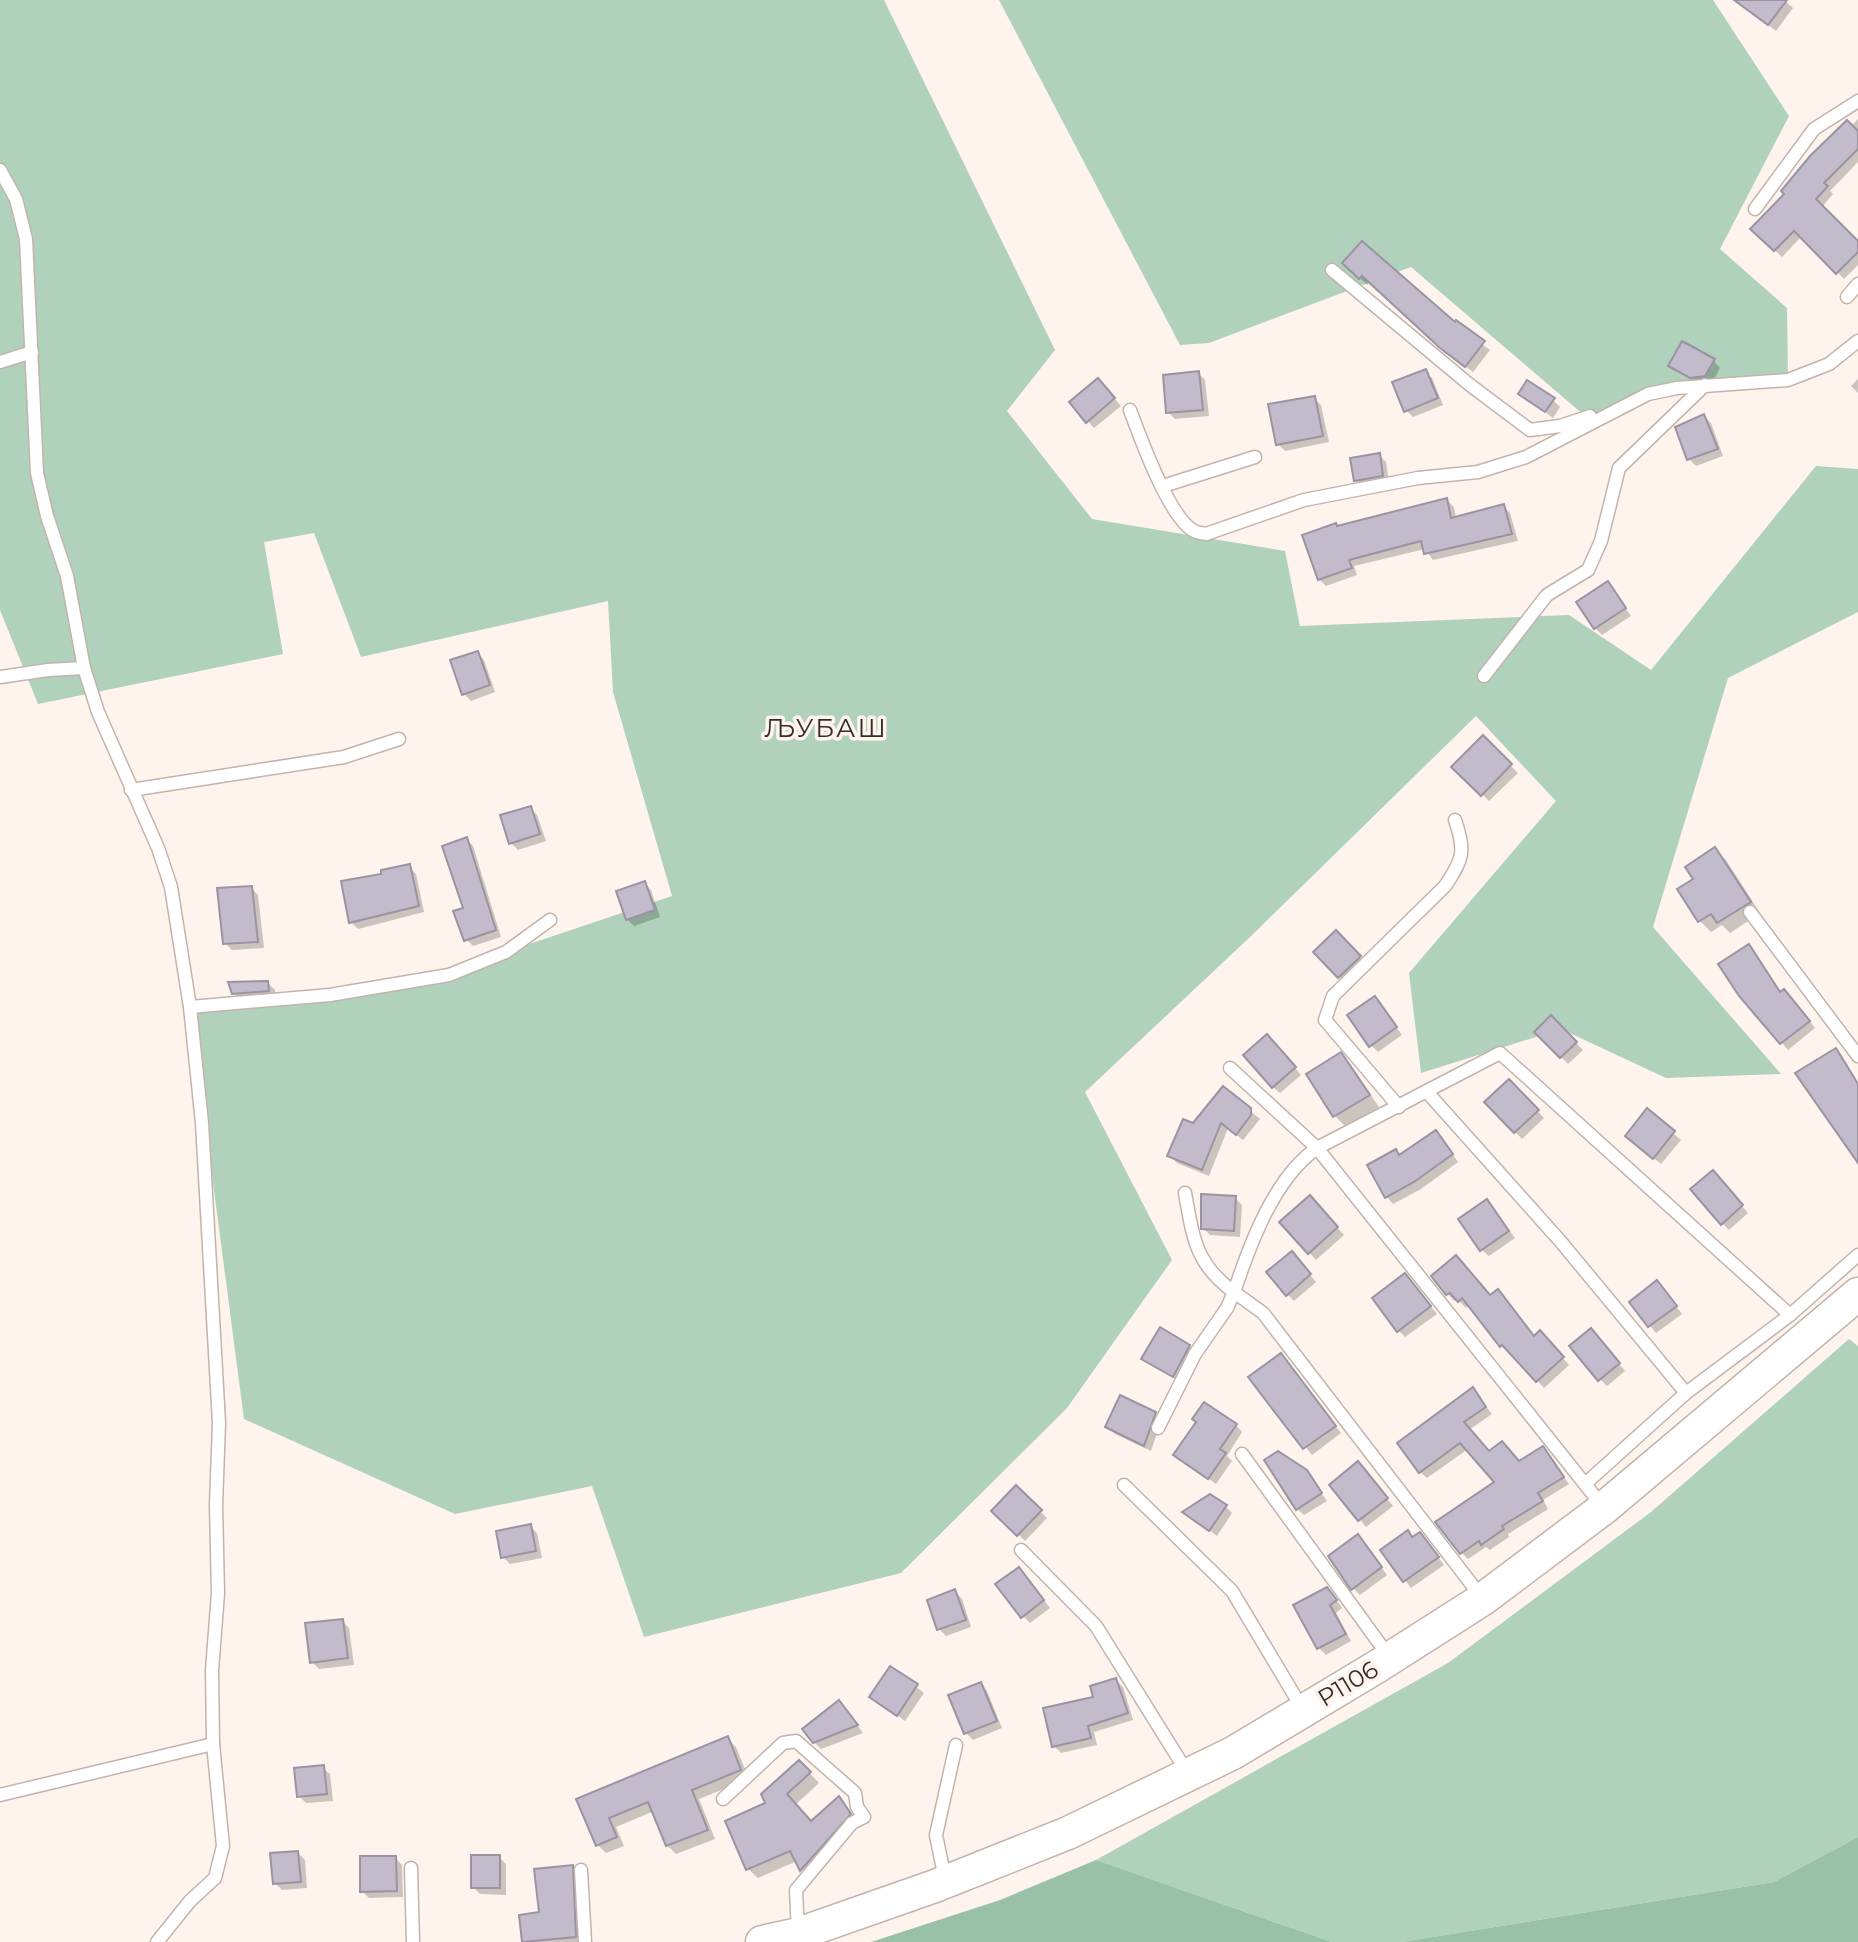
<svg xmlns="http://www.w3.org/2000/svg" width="1858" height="1942" viewBox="0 0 1858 1942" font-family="Montserrat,sans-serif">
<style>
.green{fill:#b0d1bb}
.forest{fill:#99c1a7}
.shadow{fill:#0003}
.building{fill:#c2bbcc;stroke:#9993a2;stroke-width:2}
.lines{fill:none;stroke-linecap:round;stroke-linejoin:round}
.service-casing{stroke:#c3b4a9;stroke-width:15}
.secondary-casing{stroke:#c3b4a9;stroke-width:35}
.service{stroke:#fff;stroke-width:12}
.secondary{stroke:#fff;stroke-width:32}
.labels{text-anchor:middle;stroke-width:7;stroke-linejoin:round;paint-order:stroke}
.street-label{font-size:24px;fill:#332d29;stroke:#fef4ed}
.neighbourhood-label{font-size:26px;letter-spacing:2px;fill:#332d29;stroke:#fef4ed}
</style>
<rect width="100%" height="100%" fill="#fef4ed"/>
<g class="green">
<polygon points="0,0 884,0 1055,350 1007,411 1092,519 1285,551 1300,626 1569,615 1651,670 1816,466 1858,469 1858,612 1728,678 1653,927 1781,1074 1666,1078 1561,1029 1421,1073 1409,973 1556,801 1476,716 1249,938 1085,1092 1172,1260 1067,1408 901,1573 644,1637 592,1486 455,1514 244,1419 190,1007 449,975 506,952 672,896 613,692 608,601 361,657 314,533 264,542 283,654 38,704 0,610"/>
<polygon points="999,0 1713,0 1789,116 1720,249 1787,308 1788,380 1677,388 1592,422 1411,267 1209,343 1180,345"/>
<polygon points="1849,1339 1858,1346 1858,1837 1774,1882 1402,1942 1332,1942 1096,1860 1448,1663 1651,1512"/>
</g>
<g class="forest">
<polygon points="1858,1837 1858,1942 1402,1942 1774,1882"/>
<polygon points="1096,1860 1332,1942 871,1942 1000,1900"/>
</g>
<g class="shadow">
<polygon points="1736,0 1784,0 1793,8 1776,31"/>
<polygon points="1858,119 1858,162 1830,191 1833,194 1822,207 1858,244 1858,265 1844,279 1802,236 1782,257 1753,229"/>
<polygon points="1345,263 1455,325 1490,350 1473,372 1446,352 1370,282 1367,285"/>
<polygon points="1714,361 1720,368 1712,383 1699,384 1671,366"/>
<polygon points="1425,371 1432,378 1443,405 1413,417 1406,410"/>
<polygon points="1198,373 1205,380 1209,416 1175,419 1168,412"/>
<polygon points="1858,379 1858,393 1851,386"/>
<polygon points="1105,387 1121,406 1094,428 1072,403"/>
<polygon points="1520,393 1553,400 1560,407 1553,418"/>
<polygon points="1314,398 1321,405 1329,442 1285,451 1278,444"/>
<polygon points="1704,416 1711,423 1723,456 1696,466 1689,459"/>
<polygon points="1379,455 1386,462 1389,482 1363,487 1356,480"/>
<polygon points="1447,500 1454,507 1456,518 1503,506 1510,513 1518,541 1433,560 1425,549 1354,566 1357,575 1326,586 1319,579 1337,528"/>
<polygon points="1608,584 1631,616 1602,635 1595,628"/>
<polygon points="477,653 484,660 495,692 471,701 464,694"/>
<polygon points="1483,738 1518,773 1489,801 1454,767"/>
<polygon points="530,808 537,815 546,841 518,850 511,843"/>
<polygon points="466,839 473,846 501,937 473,946 466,939"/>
<polygon points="1715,849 1726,860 1760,913 1730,933 1722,925 1711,932 1700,921 1695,880"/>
<polygon points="409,867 416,874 424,912 358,929 351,922 384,875"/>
<polygon points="644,883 651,890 660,917 634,926 627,919"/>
<polygon points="251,888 258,895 264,948 232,950 225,943"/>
<polygon points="1336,933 1366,964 1346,984 1316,952"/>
<polygon points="1749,946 1782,993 1791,998 1815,1028 1788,1050 1741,995"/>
<polygon points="268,983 275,990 275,998 241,1000 234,993"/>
<polygon points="1375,999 1402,1035 1378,1052 1371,1045"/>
<polygon points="1551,1018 1583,1050 1568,1064 1537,1032"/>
<polygon points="1274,1043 1301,1075 1280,1093 1273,1087"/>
<polygon points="1340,1055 1351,1066 1379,1107 1346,1127 1335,1116 1309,1074"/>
<polygon points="1509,1081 1544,1118 1522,1139 1487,1102"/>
<polygon points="1223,1089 1260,1119 1243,1140 1228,1128 1209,1176 1177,1163 1170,1156"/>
<polygon points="1648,1111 1681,1140 1661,1164 1635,1142"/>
<polygon points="1442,1139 1458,1162 1421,1189 1393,1204 1387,1197 1396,1152 1400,1156"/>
<polygon points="1719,1180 1748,1213 1729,1230 1722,1223"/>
<polygon points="1235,1198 1242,1205 1240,1237 1210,1235 1203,1228"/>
<polygon points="1316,1205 1344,1235 1316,1260 1282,1223"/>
<polygon points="1493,1208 1515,1238 1489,1256 1482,1250"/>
<polygon points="1298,1261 1316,1282 1294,1301 1287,1294"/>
<polygon points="1433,1276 1491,1298 1535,1338 1546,1340 1569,1365 1544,1388 1510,1350 1508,1352 1501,1345 1470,1304 1466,1308 1457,1299 1454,1301"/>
<polygon points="1412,1283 1437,1314 1405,1337 1398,1330"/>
<polygon points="1664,1290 1682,1314 1656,1333 1631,1302"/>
<polygon points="1598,1338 1625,1371 1607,1386 1600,1379"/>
<polygon points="1189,1346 1196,1353 1181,1382 1151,1365 1144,1359"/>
<polygon points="1287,1363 1341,1433 1312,1455 1251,1378"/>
<polygon points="1472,1389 1492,1414 1469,1430 1490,1454 1520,1463 1543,1448 1569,1484 1543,1500 1548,1509 1508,1534 1509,1537 1490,1550 1486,1547 1468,1559 1461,1552 1497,1482 1468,1449 1427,1478 1420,1472"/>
<polygon points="1155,1414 1161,1421 1151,1451 1115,1434 1108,1427"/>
<polygon points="1236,1425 1242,1432 1227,1456 1232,1461 1216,1484 1176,1455"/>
<polygon points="1365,1471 1393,1506 1366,1527 1332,1485"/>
<polygon points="1306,1472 1327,1501 1304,1515 1297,1509"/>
<polygon points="1016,1488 1047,1518 1025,1541 994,1511"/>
<polygon points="1226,1507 1232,1513 1217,1536 1185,1512"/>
<polygon points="530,1526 537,1533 542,1558 510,1564 503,1557"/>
<polygon points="1413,1539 1426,1541 1444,1565 1411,1588 1383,1551"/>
<polygon points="1364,1544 1387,1575 1360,1595 1353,1588"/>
<polygon points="1025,1576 1050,1608 1030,1623 1023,1616"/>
<polygon points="955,1592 962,1599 971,1627 946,1636 939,1629"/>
<polygon points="1334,1596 1342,1608 1336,1613 1351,1641 1326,1655 1319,1648 1296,1606"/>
<polygon points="342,1621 349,1628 354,1665 319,1669 312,1662"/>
<polygon points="891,1668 924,1693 905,1721 872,1697"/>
<polygon points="1116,1680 1123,1687 1133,1720 1094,1732 1097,1745 1061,1753 1054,1746 1096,1698"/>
<polygon points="980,1684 987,1691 1002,1728 973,1740 966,1733"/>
<polygon points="846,1710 863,1733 821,1749 814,1742"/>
<polygon points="727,1738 736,1747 749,1779 699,1799 715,1839 676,1854 667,1845 654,1811 616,1827 624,1846 606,1853 597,1844 579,1800"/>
<polygon points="799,1762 819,1783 795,1805 812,1823 839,1798 859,1824 811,1879 797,1861 758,1878 748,1869 768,1804"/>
<polygon points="323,1768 330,1774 333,1801 306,1803 299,1796"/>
<polygon points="298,1853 305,1860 307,1888 282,1890 275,1883"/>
<polygon points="499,1857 506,1864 506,1895 480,1894 473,1887"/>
<polygon points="395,1858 402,1865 403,1897 369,1898 362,1891"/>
<polygon points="573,1867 584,1878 586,1942 524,1942 521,1917 541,1914"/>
</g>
<g class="building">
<polygon points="1734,0 1787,0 1768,25"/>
<polygon points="1847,120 1858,131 1858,149 1824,183 1828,186 1816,199 1858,241 1858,252 1836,274 1794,231 1774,251 1750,229 1784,194 1781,191 1810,156"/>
<polygon points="1362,241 1455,322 1456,320 1485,341 1465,367 1440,348 1362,276 1359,279 1342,263"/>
<polygon points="1682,341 1715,359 1705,376 1690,378 1668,366"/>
<polygon points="1426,369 1438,398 1404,412 1392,382"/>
<polygon points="1199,371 1203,410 1166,413 1163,375"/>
<polygon points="1098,378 1115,398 1086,423 1069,402"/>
<polygon points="1527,380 1555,398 1545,412 1518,394"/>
<polygon points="1315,396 1323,436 1276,445 1268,404"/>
<polygon points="1704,414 1718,449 1687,460 1675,427"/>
<polygon points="1380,453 1383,476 1354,481 1350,458"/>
<polygon points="1447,498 1451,518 1504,504 1512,534 1424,554 1421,541 1349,560 1352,568 1318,580 1302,535 1336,523 1337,526"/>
<polygon points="1608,581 1626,608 1594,629 1576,602"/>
<polygon points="478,651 490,685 462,695 450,660"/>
<polygon points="1483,735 1512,764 1481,796 1451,767"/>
<polygon points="531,806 540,834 509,844 500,815"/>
<polygon points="467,837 496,930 464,941 453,911 463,908 442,846"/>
<polygon points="1715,847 1751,902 1717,923 1711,914 1698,922 1677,889 1693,879 1685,867"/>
<polygon points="410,864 419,906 349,923 341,881 381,874 381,870"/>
<polygon points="645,881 655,910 626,920 616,891"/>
<polygon points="252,886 258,942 223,944 217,888"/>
<polygon points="1336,930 1361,956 1338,978 1313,952"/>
<polygon points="1749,944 1780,992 1784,989 1810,1021 1780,1044 1739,996 1718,964"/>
<polygon points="268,981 269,991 232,994 228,982"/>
<polygon points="1375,996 1397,1027 1369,1047 1347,1015"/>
<polygon points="1551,1015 1577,1042 1560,1058 1534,1032"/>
<polygon points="1267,1034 1296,1067 1272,1088 1243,1055"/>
<polygon points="1836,1048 1858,1084 1858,1163 1795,1073"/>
<polygon points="1341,1052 1370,1095 1333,1117 1306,1074"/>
<polygon points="1509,1079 1539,1110 1514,1133 1484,1102"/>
<polygon points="1223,1086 1251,1108 1251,1115 1236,1135 1221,1123 1202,1170 1167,1156 1183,1119 1193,1123"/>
<polygon points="1647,1108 1675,1131 1653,1159 1625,1136"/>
<polygon points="1436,1130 1453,1154 1414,1182 1385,1198 1367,1165 1396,1149 1399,1155"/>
<polygon points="1713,1170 1743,1205 1721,1225 1690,1189"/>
<polygon points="1201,1194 1236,1196 1234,1231 1201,1229"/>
<polygon points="1310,1195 1338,1227 1308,1254 1279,1222"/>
<polygon points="1487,1199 1509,1231 1480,1251 1458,1219"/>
<polygon points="1292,1251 1311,1274 1286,1296 1266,1272"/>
<polygon points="1456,1255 1490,1295 1498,1289 1534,1336 1540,1330 1564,1357 1536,1382 1502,1345 1500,1347 1462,1298 1458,1302 1450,1293 1446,1295 1431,1276"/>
<polygon points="1405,1273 1431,1306 1397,1332 1372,1298"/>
<polygon points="1657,1280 1677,1306 1648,1327 1629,1302"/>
<polygon points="1160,1327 1190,1345 1173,1377 1141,1359"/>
<polygon points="1591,1328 1620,1363 1598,1381 1569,1346"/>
<polygon points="1281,1353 1336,1426 1303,1449 1248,1377"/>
<polygon points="1473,1387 1486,1407 1464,1422 1489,1451 1502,1441 1519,1461 1543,1446 1564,1477 1538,1493 1543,1501 1502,1526 1504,1529 1481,1545 1479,1541 1460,1554 1435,1522 1494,1482 1460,1443 1419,1473 1397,1443"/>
<polygon points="1120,1395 1156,1412 1144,1446 1105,1427"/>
<polygon points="1204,1402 1237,1424 1220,1449 1226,1453 1208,1479 1173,1455 1196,1422 1192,1419"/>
<polygon points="1278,1451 1307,1470 1322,1493 1296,1510 1264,1460"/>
<polygon points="1358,1461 1388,1498 1358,1521 1329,1485"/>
<polygon points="1016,1485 1042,1510 1017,1536 991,1511"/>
<polygon points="1210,1494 1227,1505 1209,1531 1182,1512"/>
<polygon points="531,1524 536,1551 501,1558 496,1531"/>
<polygon points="1408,1530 1412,1537 1420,1532 1439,1557 1403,1582 1380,1550"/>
<polygon points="1358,1534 1382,1567 1351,1590 1328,1556"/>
<polygon points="1019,1567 1044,1600 1021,1618 995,1584"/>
<polygon points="1327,1587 1337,1600 1330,1605 1346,1634 1317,1649 1293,1605"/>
<polygon points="955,1589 966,1620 937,1630 927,1600"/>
<polygon points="343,1619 348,1658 310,1663 305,1623"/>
<polygon points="890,1666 918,1684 897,1716 869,1697"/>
<polygon points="1116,1678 1128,1713 1088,1726 1091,1738 1052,1747 1043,1708 1093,1697 1090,1686"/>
<polygon points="981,1682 997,1721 964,1734 948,1695"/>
<polygon points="839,1700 858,1725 813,1743 802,1729"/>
<polygon points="728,1736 741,1770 692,1790 708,1830 666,1846 648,1802 609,1818 617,1837 596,1846 576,1799"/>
<polygon points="799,1760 811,1772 787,1794 811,1821 839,1796 851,1814 800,1871 790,1851 746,1870 725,1821 765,1803 761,1794"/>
<polygon points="324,1765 327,1794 297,1797 294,1768"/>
<polygon points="298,1851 301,1882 273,1884 270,1853"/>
<rect x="471" y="1855" width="29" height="33"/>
<polygon points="360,1856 396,1856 397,1891 360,1892"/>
<polygon points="573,1865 576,1937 522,1942 519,1915 539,1912 534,1869"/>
</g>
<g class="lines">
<defs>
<g id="service">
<polyline points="0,170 16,199 26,239 37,473 47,516 67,576 84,668 98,712 158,848 171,887 190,1007 202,1123 219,1423 216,1505 218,1593 212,1670 213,1744 223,1846 215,1878 190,1901 157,1942"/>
<polyline points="1755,209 1814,129 1858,101"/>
<polyline points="1332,270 1470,385 1530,430 1560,426 1590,416"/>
<polyline points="1847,297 1858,284"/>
<polyline points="0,362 32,352"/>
<path d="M1130,410C1140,437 1169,518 1194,531C1197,533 1202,533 1206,534L1304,500L1418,478L1478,472L1526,457L1648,394L1677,388L1788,380L1829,364L1858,341"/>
<polyline points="1163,486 1255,457"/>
<polyline points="1484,676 1547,595 1588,570 1601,541 1619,468 1705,385"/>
<polyline points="0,677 48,670 84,668"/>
<polyline points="131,790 344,757 399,739"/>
<polyline points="1750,912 1858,1056"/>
<polyline points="190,1007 330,995 449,975 506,952 550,920"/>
<polyline points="1230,1068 1317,1148 1604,1508"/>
<polyline points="1427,1092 1561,1242 1686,1393"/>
<path d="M1399,1107L1325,1020L1333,996L1445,886C1463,860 1466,851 1455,820"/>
<path d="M1158,1428L1195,1354L1227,1308L1234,1292C1195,1264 1193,1237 1185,1193"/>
<polyline points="1242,1454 1390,1658"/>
<polyline points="1585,1484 1686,1393 1790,1315 1858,1255"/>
<polyline points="1124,1485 1232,1591 1302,1708"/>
<polyline points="1021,1550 1096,1626 1187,1772"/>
<path d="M1483,1599L1263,1313L1234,1292C1250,1244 1274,1178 1317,1148L1500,1053L1790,1315"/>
<polyline points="0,1795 213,1744"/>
<polyline points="723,1799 783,1743 796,1741 855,1793 857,1807 864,1817 852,1823 796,1890 798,1934"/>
<polyline points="411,1868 413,1942"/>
<polyline points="581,1870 585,1942"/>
<polyline points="945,1879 936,1835 956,1745"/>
</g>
<polyline id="secondary" points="762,1942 798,1934 935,1886 1068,1833 1233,1753 1378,1666 1483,1599 1604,1508 1858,1294"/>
</defs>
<use href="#service" class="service-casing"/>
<use href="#secondary" class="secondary-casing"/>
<use href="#service" class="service"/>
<use href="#secondary" class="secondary"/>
</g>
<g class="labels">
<g class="street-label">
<text transform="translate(1348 1684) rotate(-31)" y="8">P1106</text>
</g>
<g class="neighbourhood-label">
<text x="826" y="737">ЉУБАШ</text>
</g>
</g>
</svg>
